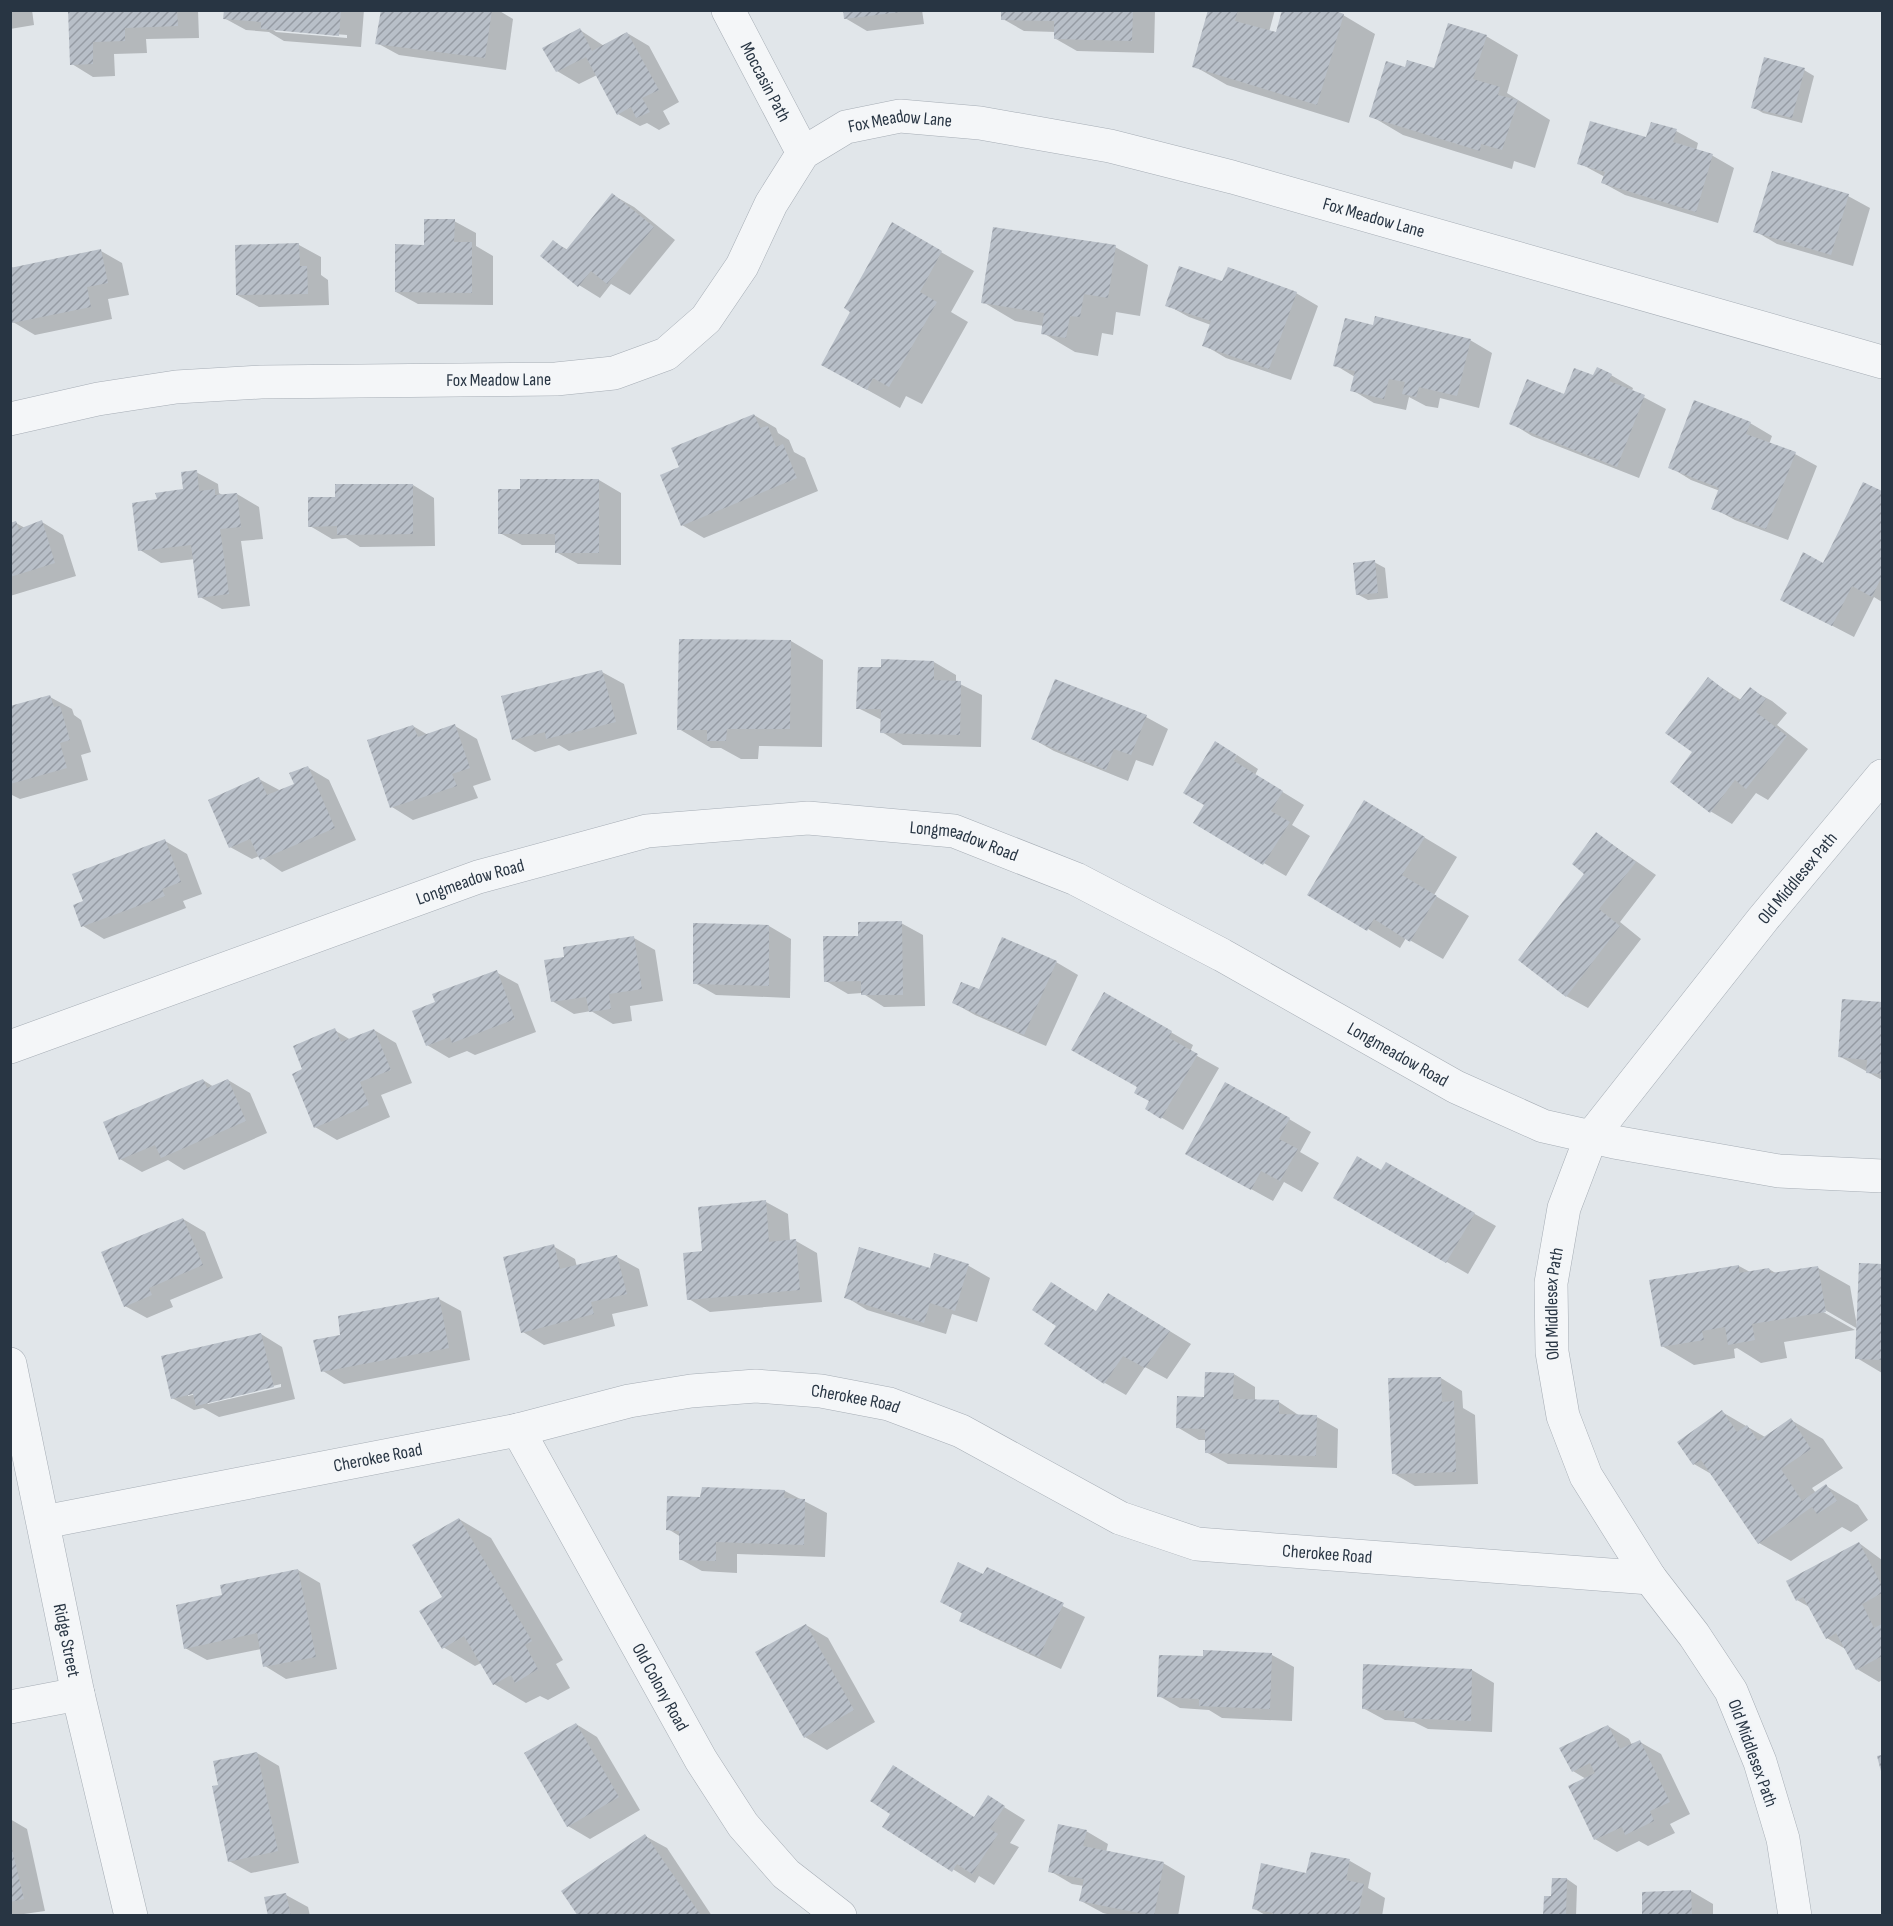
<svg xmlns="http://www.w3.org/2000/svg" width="1893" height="1926" viewBox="0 0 1893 1926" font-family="'Sofia Sans Condensed',sans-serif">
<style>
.shadow{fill:#0003;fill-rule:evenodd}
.building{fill:url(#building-hatch)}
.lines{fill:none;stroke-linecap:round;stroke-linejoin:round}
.minor-casing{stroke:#a6adb5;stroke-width:34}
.minor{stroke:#f4f6f8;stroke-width:33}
.labels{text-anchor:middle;stroke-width:4.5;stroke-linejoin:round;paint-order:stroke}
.street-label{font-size:18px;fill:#283543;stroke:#f1f4f8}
</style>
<defs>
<pattern id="building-hatch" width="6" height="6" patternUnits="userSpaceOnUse" patternTransform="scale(1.5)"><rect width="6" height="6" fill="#b8bfc8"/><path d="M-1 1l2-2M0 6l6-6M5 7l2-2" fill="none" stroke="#969ca4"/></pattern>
</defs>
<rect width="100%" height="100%" fill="#e1e6ea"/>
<g class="shadow">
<polygon points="10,10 32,10 34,25 10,29"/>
<polygon points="70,10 198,10 199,38 146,39 147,53 114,54 115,76 93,77 72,64"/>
<path d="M225,10H364L361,47L284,41L269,32L246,30L224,18ZM272,29L347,35V38L276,32Z"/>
<polygon points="382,10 498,10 513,19 506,70 399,55 377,43"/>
<polygon points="844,10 922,10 924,24 867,31 845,18"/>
<polygon points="1003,10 1155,10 1154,53 1077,51 1056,39 1056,32 1024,31 1003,19"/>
<polygon points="1210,10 1275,10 1269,32 1277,34 1343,15 1375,34 1349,123 1227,85 1194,66"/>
<polygon points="580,30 604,46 627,33 649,46 679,102 663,111 670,124 659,130 647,123 640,126 618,114 597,75 579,84 557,71"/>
<polygon points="1486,36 1518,55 1507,93 1550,120 1535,168 1514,161 1512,169 1403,135 1371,116 1406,68 1435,70"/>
<polygon points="1804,70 1814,76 1802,123 1763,113 1753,107"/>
<polygon points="1676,131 1698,143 1696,151 1713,156 1734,168 1718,223 1625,195 1603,183 1605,177 1579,163"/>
<polygon points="613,195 634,207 675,240 630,295 611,284 600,298 579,285 554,242 568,250"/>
<polygon points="1848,196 1870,208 1853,266 1777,244 1755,231"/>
<polygon points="454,221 476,233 476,246 493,256 493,305 418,304 396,292 425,246"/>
<polygon points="892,224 974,271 951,312 968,322 922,404 906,396 900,408 855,383 852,311"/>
<polygon points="299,245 321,257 321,275 328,280 329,305 259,307 237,295"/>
<polygon points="1115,247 1148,265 1140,316 1116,312 1113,335 1102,333 1098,356 1075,352 1043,333 1044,326 1015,321 983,302"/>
<polygon points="101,251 122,263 129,295 108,299 112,319 35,335 13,322 10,270"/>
<polygon points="1223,283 1296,293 1318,306 1291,380 1226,358 1204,345 1211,325 1189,317 1167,305"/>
<polygon points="1374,327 1470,340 1492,353 1479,408 1440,398 1438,408 1426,406 1409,397 1406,410 1374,403 1352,390 1355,377 1335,365"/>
<polygon points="1611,375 1633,388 1632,391 1666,409 1639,478 1532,436 1511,423 1594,377"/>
<polygon points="754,415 776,428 778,433 789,440 794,452 805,458 818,491 704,538 682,525 681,468"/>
<polygon points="1750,423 1772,436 1769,444 1795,454 1817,466 1788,540 1735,520 1713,508 1720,491 1691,480 1670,467"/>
<polygon points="196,472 218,484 219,493 224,496 237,494 259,507 263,539 241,541 250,606 222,609 200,597 195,559 161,563 140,550 159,501 185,490"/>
<polygon points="599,480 621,493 621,565 578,564 556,552 556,545 522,545 500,533 522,490 522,481"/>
<polygon points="1864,484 1882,493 1882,602 1874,597 1854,637 1804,611"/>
<polygon points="413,485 434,498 435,546 360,547 346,538 332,539 310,526 337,498"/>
<polygon points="42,522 63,535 76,576 10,596 10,525 16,523 25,528"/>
<polygon points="1374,562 1385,568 1388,598 1368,600 1357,594"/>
<polygon points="791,641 823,660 822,747 759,746 758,759 741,759 721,748 711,748 679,729"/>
<polygon points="934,662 956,675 956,682 982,695 981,747 903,745 882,732 882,720 858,708 883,669"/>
<polygon points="602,672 624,684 637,734 569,751 559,745 535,752 513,739"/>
<polygon points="1708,679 1741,700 1750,689 1772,701 1787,713 1777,725 1808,749 1768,800 1756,793 1732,824 1710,811 1694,752"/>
<polygon points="50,697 72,709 74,715 81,720 91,752 81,755 88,780 20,799 10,794 10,708"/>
<polygon points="1146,717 1168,729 1153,766 1136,760 1128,781 1054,751 1033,739"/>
<polygon points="413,726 428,735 455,726 477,739 491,780 473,786 478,798 413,820 392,807"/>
<polygon points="1237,755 1258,769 1255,775 1304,805 1292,825 1310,836 1286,876 1195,823"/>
<polygon points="307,767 329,780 356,840 282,872 259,856 252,859 230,847 259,779 281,791 296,785"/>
<polygon points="1397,821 1457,857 1434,895 1469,916 1443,959 1406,938 1400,948 1309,894"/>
<polygon points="1597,834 1656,875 1620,922 1641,939 1588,1008 1566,996 1586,874"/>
<polygon points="165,841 187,854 202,894 183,901 186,908 104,939 83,926 85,902"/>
<polygon points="901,923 923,935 925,1006 884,1007 862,993 848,994 826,981 860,937"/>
<polygon points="694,924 769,926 791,939 790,998 716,995 695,983"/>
<polygon points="634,938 655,950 663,1001 630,1006 632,1021 613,1024 591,1011 574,1014 552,1001 566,958"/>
<polygon points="1056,962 1078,975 1046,1046 975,1015 954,1003"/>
<polygon points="496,972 518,984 536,1032 475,1055 467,1051 449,1058 427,1045 437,1003"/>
<polygon points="1105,994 1193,1045 1190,1052 1219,1068 1183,1130 1147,1109 1151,1101"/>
<polygon points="1843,1001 1882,1004 1882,1080 1839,1056"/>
<polygon points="334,1030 351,1040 374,1030 396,1043 412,1083 381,1095 390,1117 337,1140 315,1127 304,1070"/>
<polygon points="203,1080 214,1087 228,1080 250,1093 267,1133 184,1170 168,1160 142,1172 120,1159"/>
<polygon points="1289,1119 1311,1132 1300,1152 1319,1163 1302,1192 1284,1182 1273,1201 1209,1166"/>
<polygon points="1387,1164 1496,1226 1468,1274 1335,1198 1382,1172"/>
<polygon points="766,1202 788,1214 790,1241 796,1241 817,1253 822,1302 710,1312 689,1299 704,1253"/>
<polygon points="183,1219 205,1232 223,1278 170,1300 173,1307 147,1318 125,1306"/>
<polygon points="553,1246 575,1259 577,1267 617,1257 639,1269 648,1306 612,1314 615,1326 544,1345 523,1332"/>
<polygon points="935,1255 969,1266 990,1278 977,1322 952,1314 946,1334 867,1310 846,1297 931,1269"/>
<polygon points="1861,1264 1882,1265 1882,1373 1857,1358 1858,1329 1820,1307 1818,1309 1855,1330 1784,1342 1787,1358 1761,1363 1737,1348 1734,1349 1735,1358 1694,1365 1662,1346 1739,1266 1750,1272 1769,1269 1777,1274 1818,1268 1850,1286 1857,1326"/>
<polygon points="439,1299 461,1311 470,1360 344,1384 323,1371 342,1336"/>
<polygon points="1130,1307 1191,1344 1167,1379 1145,1367 1126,1395 1105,1383 1097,1312"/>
<path d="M261,1334L282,1347L295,1399L219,1417L203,1408L194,1410L172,1398ZM281,1384V1387L208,1404L206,1402ZM188,1393H201L188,1396Z"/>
<polygon points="1234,1374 1255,1387 1255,1401 1279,1402 1300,1416 1317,1417 1338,1429 1337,1468 1228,1464 1206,1452 1206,1440 1199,1440 1177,1427"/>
<polygon points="1441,1378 1462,1391 1463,1408 1475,1415 1478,1484 1415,1486 1393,1473"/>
<polygon points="1722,1412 1765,1437 1791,1420 1823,1439 1843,1468 1812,1488 1816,1493 1826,1486 1858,1505 1868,1520 1851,1532 1842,1527 1791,1561 1759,1543 1713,1475 1694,1464"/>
<polygon points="785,1491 827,1513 825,1557 737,1554 737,1573 702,1571 680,1559 681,1537 668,1529 702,1499"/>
<polygon points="459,1519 491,1538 563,1660 556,1664 570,1688 548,1700 540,1696 526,1703 494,1684 481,1663 475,1666 443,1647 444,1597"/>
<polygon points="1859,1543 1882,1560 1882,1680 1879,1682 1857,1669 1847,1650 1827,1638 1811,1608 1797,1600"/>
<polygon points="987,1569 1085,1617 1061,1669 982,1632 961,1620 963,1614 942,1602 984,1576"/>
<polygon points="298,1570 320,1583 337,1669 286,1679 265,1666 261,1649 207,1660 185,1648 224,1597"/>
<polygon points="806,1625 828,1638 875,1722 827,1750 805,1737"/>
<polygon points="1205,1652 1272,1655 1294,1667 1292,1721 1222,1718 1209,1710 1180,1708 1159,1696 1205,1658"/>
<polygon points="1365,1666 1472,1670 1494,1683 1492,1732 1428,1729 1414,1722 1385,1720 1363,1708"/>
<polygon points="576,1724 597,1737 640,1810 590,1839 568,1826"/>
<polygon points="1608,1726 1629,1739 1632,1745 1640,1742 1661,1754 1690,1814 1670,1824 1675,1833 1648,1846 1639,1841 1617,1852 1595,1839 1586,1779 1573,1771"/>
<polygon points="257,1753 279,1766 299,1863 251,1873 229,1861 220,1786"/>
<polygon points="988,1797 1025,1820 1010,1843 1019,1847 994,1885 979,1876 975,1883 884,1826 892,1813 975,1818"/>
<polygon points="10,1819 27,1829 45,1911 10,1916"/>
<polygon points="1086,1831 1108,1844 1106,1852 1163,1863 1185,1876 1178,1916 1115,1916 1103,1913 1081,1901 1084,1886 1072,1884 1050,1871"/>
<polygon points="645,1836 667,1848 712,1916 580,1916"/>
<polygon points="1350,1861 1371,1873 1368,1888 1385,1898 1382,1916 1267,1916 1253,1908 1307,1875"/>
<polygon points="1567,1879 1577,1886 1576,1916 1545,1916 1553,1898"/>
<polygon points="1691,1891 1713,1904 1713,1916 1644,1916"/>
<polygon points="286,1895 308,1907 310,1916 270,1916"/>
</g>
<g class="building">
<polygon points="68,10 177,10 178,26 125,28 125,41 93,42 93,64 70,65"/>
<polygon points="224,10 341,10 339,36 261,29 261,22 223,19"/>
<polygon points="381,10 492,10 485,58 375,44"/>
<polygon points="843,10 901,10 901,12 844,19"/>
<polygon points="1001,10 1133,10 1132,41 1054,39 1054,21 1001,20"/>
<polygon points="1208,10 1238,10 1235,21 1276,32 1282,10 1333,10 1344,14 1317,105 1192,67"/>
<polygon points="1448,23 1487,35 1473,79 1500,87 1498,95 1518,100 1502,150 1481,144 1480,151 1369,117 1386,61 1405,67 1407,60 1434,68"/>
<polygon points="580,28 592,51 627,32 659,90 642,98 650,112 636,118 631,107 617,115 586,57 556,72 542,48"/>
<polygon points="1764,57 1805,68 1792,118 1751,108"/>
<polygon points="1590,121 1646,137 1651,122 1677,129 1673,142 1713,154 1696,212 1601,183 1605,172 1577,164"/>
<polygon points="1772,171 1849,194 1831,255 1753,232"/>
<polygon points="612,193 654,227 607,284 591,271 578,287 540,256 553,240 566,250"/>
<polygon points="424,219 455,219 454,242 472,242 472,293 395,292 395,244 424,245"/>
<polygon points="892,222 942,251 920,292 937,302 889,387 873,378 867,390 821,365 850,312 844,308"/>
<polygon points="993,227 1116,245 1108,298 1084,294 1080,317 1070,316 1066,338 1041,334 1044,313 981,303"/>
<polygon points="299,243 300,266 307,266 308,294 236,295 235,245"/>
<polygon points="101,249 108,283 87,287 91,307 12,323 10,268"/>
<polygon points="1179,266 1222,281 1228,267 1297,292 1269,369 1202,346 1211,321 1165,306"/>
<polygon points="1375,316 1471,339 1457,396 1419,387 1416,397 1402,394 1405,382 1389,379 1384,399 1350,391 1355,371 1333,366 1345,318 1373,325"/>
<polygon points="1597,367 1612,374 1609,381 1645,395 1617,467 1509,424 1527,379 1564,394 1574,368 1593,375"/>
<polygon points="1694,400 1751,422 1746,434 1796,452 1766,529 1711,509 1719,488 1668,468"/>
<polygon points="754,414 760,428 768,426 776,447 783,444 797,478 681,526 660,475 679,467 671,448"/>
<polygon points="197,470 199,491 215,489 215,495 237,493 241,527 220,529 229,594 198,598 191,545 138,551 132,503 157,499 155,493 183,489 181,472"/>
<polygon points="520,479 599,479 599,553 555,553 555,534 498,534 498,489 520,489"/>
<polygon points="1863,482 1882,491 1882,576 1872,597 1852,586 1832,626 1780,600 1803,552 1823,563"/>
<polygon points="335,484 413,484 413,534 337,535 337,526 308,527 308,497 335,497"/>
<polygon points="42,520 55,563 10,577 10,523 16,521 19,529"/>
<polygon points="1375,560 1378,593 1356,595 1353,563"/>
<polygon points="679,639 791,640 790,729 727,729 726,741 707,741 707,730 677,730"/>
<polygon points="881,659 934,661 934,680 961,681 960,735 880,733 881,709 856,709 858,667 881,667"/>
<polygon points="602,670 616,722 546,739 545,732 512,740 501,696"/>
<polygon points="1708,677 1739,701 1750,687 1766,699 1756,712 1787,736 1746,789 1735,780 1710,813 1670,782 1692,752 1665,733"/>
<polygon points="1055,679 1147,715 1131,755 1114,749 1106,770 1031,739"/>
<polygon points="50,695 54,707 60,706 70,740 60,743 67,768 10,784 10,706"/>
<polygon points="455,724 470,768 452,774 457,786 390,808 367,740 413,725 418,737"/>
<polygon points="1215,741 1237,755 1234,761 1283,791 1271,811 1290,822 1263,865 1193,823 1204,805 1183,793"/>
<polygon points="308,766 335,828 260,860 250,839 229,848 208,800 259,777 267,795 294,784 289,773"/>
<polygon points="1364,800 1425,837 1402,875 1437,896 1410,942 1374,919 1367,931 1307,895"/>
<polygon points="1596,832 1636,862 1599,909 1620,926 1566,997 1518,960 1584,874 1572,864"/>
<polygon points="165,839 181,882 162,889 165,896 81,927 73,905 83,901 72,874"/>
<polygon points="902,921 903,995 861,995 861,981 824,982 823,936 858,936 858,922"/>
<polygon points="693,923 769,925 769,986 693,984"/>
<polygon points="634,936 642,989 609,994 611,1009 589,1012 586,997 551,1002 544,960 564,957 563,947"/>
<polygon points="1002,937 1057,961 1024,1035 952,1003 961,982 979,989"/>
<polygon points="497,970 515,1019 452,1043 450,1037 426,1046 412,1011 435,1002 432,994"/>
<polygon points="1104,992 1172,1031 1169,1038 1198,1054 1161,1119 1145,1109 1149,1101 1134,1093 1137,1087 1071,1050"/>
<polygon points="1842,999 1882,1002 1882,1074 1866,1073 1867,1060 1838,1057"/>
<polygon points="335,1028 341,1042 374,1029 391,1070 360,1082 369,1105 314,1128 292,1074 302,1069 293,1046"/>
<polygon points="203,1079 207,1088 228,1079 246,1121 161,1158 155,1145 119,1160 103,1122"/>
<polygon points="1225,1082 1290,1118 1279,1139 1298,1149 1280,1181 1261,1171 1251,1190 1185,1154"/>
<polygon points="1357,1156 1381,1170 1386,1162 1475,1213 1446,1263 1333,1198"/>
<polygon points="766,1200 769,1242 796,1239 800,1290 687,1300 683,1253 702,1251 698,1207"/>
<polygon points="183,1218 203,1265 149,1288 152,1295 124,1307 101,1252"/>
<polygon points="554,1244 560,1269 617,1255 627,1294 591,1302 594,1314 521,1333 503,1257"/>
<polygon points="859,1247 930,1268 934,1253 969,1264 955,1311 930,1303 924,1323 844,1298"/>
<polygon points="1859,1263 1882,1264 1882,1360 1855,1359"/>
<polygon points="1739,1265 1739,1273 1769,1268 1771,1273 1818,1266 1826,1312 1752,1324 1755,1340 1728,1345 1725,1327 1702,1331 1704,1340 1661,1347 1649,1280"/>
<polygon points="1051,1282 1096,1311 1108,1293 1170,1331 1145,1368 1123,1356 1104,1384 1044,1344 1056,1326 1032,1310"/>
<polygon points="439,1297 449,1348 321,1372 313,1340 340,1335 338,1316"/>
<polygon points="261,1333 274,1387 196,1406 193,1394 171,1399 161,1356"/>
<polygon points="1205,1372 1234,1373 1233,1399 1279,1400 1279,1414 1317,1415 1316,1456 1205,1453 1205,1429 1176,1428 1177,1396 1204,1397"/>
<polygon points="1441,1377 1442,1402 1454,1401 1456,1472 1392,1474 1388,1378"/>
<polygon points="1722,1410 1737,1432 1747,1425 1758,1441 1791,1418 1811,1449 1781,1469 1802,1501 1826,1484 1837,1501 1817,1514 1812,1507 1758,1544 1701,1460 1693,1465 1677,1442"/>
<polygon points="702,1487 785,1490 784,1498 805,1499 804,1545 716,1542 716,1561 679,1560 679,1531 666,1530 667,1496 700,1497"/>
<polygon points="459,1518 532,1641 525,1645 538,1669 515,1683 511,1675 493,1685 464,1636 442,1649 419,1611 442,1597 412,1545"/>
<polygon points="1859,1542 1882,1586 1882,1593 1862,1604 1874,1628 1882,1624 1882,1656 1856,1670 1836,1633 1826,1639 1803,1597 1796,1601 1786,1581"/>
<polygon points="958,1562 983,1574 987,1567 1064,1603 1039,1657 959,1621 962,1613 940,1602"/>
<polygon points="298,1569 316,1657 263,1667 257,1633 184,1649 176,1605 222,1595 220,1585"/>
<polygon points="806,1624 854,1710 804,1738 755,1652"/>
<polygon points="1203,1650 1272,1653 1270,1709 1199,1706 1199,1699 1157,1697 1159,1655 1203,1656"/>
<polygon points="1363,1664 1472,1669 1471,1721 1404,1718 1404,1711 1362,1709"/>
<polygon points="576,1723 619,1797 567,1827 524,1753"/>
<polygon points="1608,1725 1620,1749 1640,1740 1670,1802 1650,1811 1654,1821 1625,1835 1622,1827 1594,1840 1568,1786 1595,1773 1590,1763 1572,1772 1559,1748"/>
<polygon points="257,1752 278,1851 228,1862 212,1786 218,1785 213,1761"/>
<polygon points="1882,1755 1882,1775 1877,1756"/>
<polygon points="893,1765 974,1817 988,1795 1005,1806 990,1829 998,1834 972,1874 957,1864 952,1872 882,1827 890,1814 870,1801"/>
<polygon points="1058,1824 1087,1830 1083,1846 1164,1862 1154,1916 1079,1901 1084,1879 1048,1872"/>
<polygon points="645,1834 700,1914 578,1916 561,1891"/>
<polygon points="10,1841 24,1899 10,1902"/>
<polygon points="1311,1852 1350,1859 1346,1880 1364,1884 1358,1916 1273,1916 1273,1913 1252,1909 1261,1863 1306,1873"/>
<polygon points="1552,1878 1567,1878 1566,1916 1543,1916 1544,1896 1551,1896"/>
<polygon points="1691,1890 1692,1916 1642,1916 1642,1892"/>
<polygon points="286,1893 291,1916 268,1916 264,1897"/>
</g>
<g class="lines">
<defs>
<g id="minor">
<path id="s1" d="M728,10L803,153"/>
<path id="s2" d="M10,419L98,399L176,387L261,382L556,379L614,373L666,354L706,319L742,266L771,204L803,153L846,127L900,116L980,123L1110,146L1232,177L1882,362"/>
<path id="s3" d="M10,1047L478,877L647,831L808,818L954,831L1076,879L1222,955L1456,1087L1543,1126L1614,1142L1779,1171L1882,1176"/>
<path id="s4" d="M10,1364L78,1694L131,1916"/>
<path id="s5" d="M518,1430L701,1760L743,1825L786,1874L840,1916"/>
<path id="s6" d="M44,1522L518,1430L629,1401L691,1391L756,1386L821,1391L889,1404L961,1431L1120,1518L1197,1544L1650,1578"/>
<polyline points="10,1707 78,1694"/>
<path id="s7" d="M1795,1916L1783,1839L1760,1762L1731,1691L1694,1635L1650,1578L1586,1476L1563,1416L1552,1352L1551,1283L1564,1208L1591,1137L1763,919L1882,776"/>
</g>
</defs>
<use href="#minor" class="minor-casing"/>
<use href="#minor" class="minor"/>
</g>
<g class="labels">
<g class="street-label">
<text dy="6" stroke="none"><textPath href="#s1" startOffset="81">Moccasin Path</textPath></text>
<text dy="6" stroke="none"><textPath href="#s2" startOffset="1014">Fox Meadow Lane</textPath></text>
<text dy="6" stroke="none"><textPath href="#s2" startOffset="1500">Fox Meadow Lane</textPath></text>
<text dy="6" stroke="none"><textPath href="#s2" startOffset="492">Fox Meadow Lane</textPath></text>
<text dy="6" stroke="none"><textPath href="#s3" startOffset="993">Longmeadow Road</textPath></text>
<text dy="6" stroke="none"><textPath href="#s7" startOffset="1176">Old Middlesex Path</textPath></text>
<text dy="6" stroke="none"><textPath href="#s3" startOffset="489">Longmeadow Road</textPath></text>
<text dy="6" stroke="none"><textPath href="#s3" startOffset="1479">Longmeadow Road</textPath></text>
<text dy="6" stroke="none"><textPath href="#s7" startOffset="672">Old Middlesex Path</textPath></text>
<text dy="6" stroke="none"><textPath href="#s6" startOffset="826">Cherokee Road</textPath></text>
<text dy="6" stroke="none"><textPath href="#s6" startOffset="340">Cherokee Road</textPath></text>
<text dy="6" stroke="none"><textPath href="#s6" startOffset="1330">Cherokee Road</textPath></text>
<text dy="6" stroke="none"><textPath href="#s4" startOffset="282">Ridge Street</textPath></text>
<text dy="6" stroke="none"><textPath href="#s5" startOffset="294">Old Colony Road</textPath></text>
<text transform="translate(1753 1753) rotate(70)" y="6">Old Middlesex Path</text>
</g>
</g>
<rect width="1893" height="1926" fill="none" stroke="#283543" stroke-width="24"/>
</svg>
